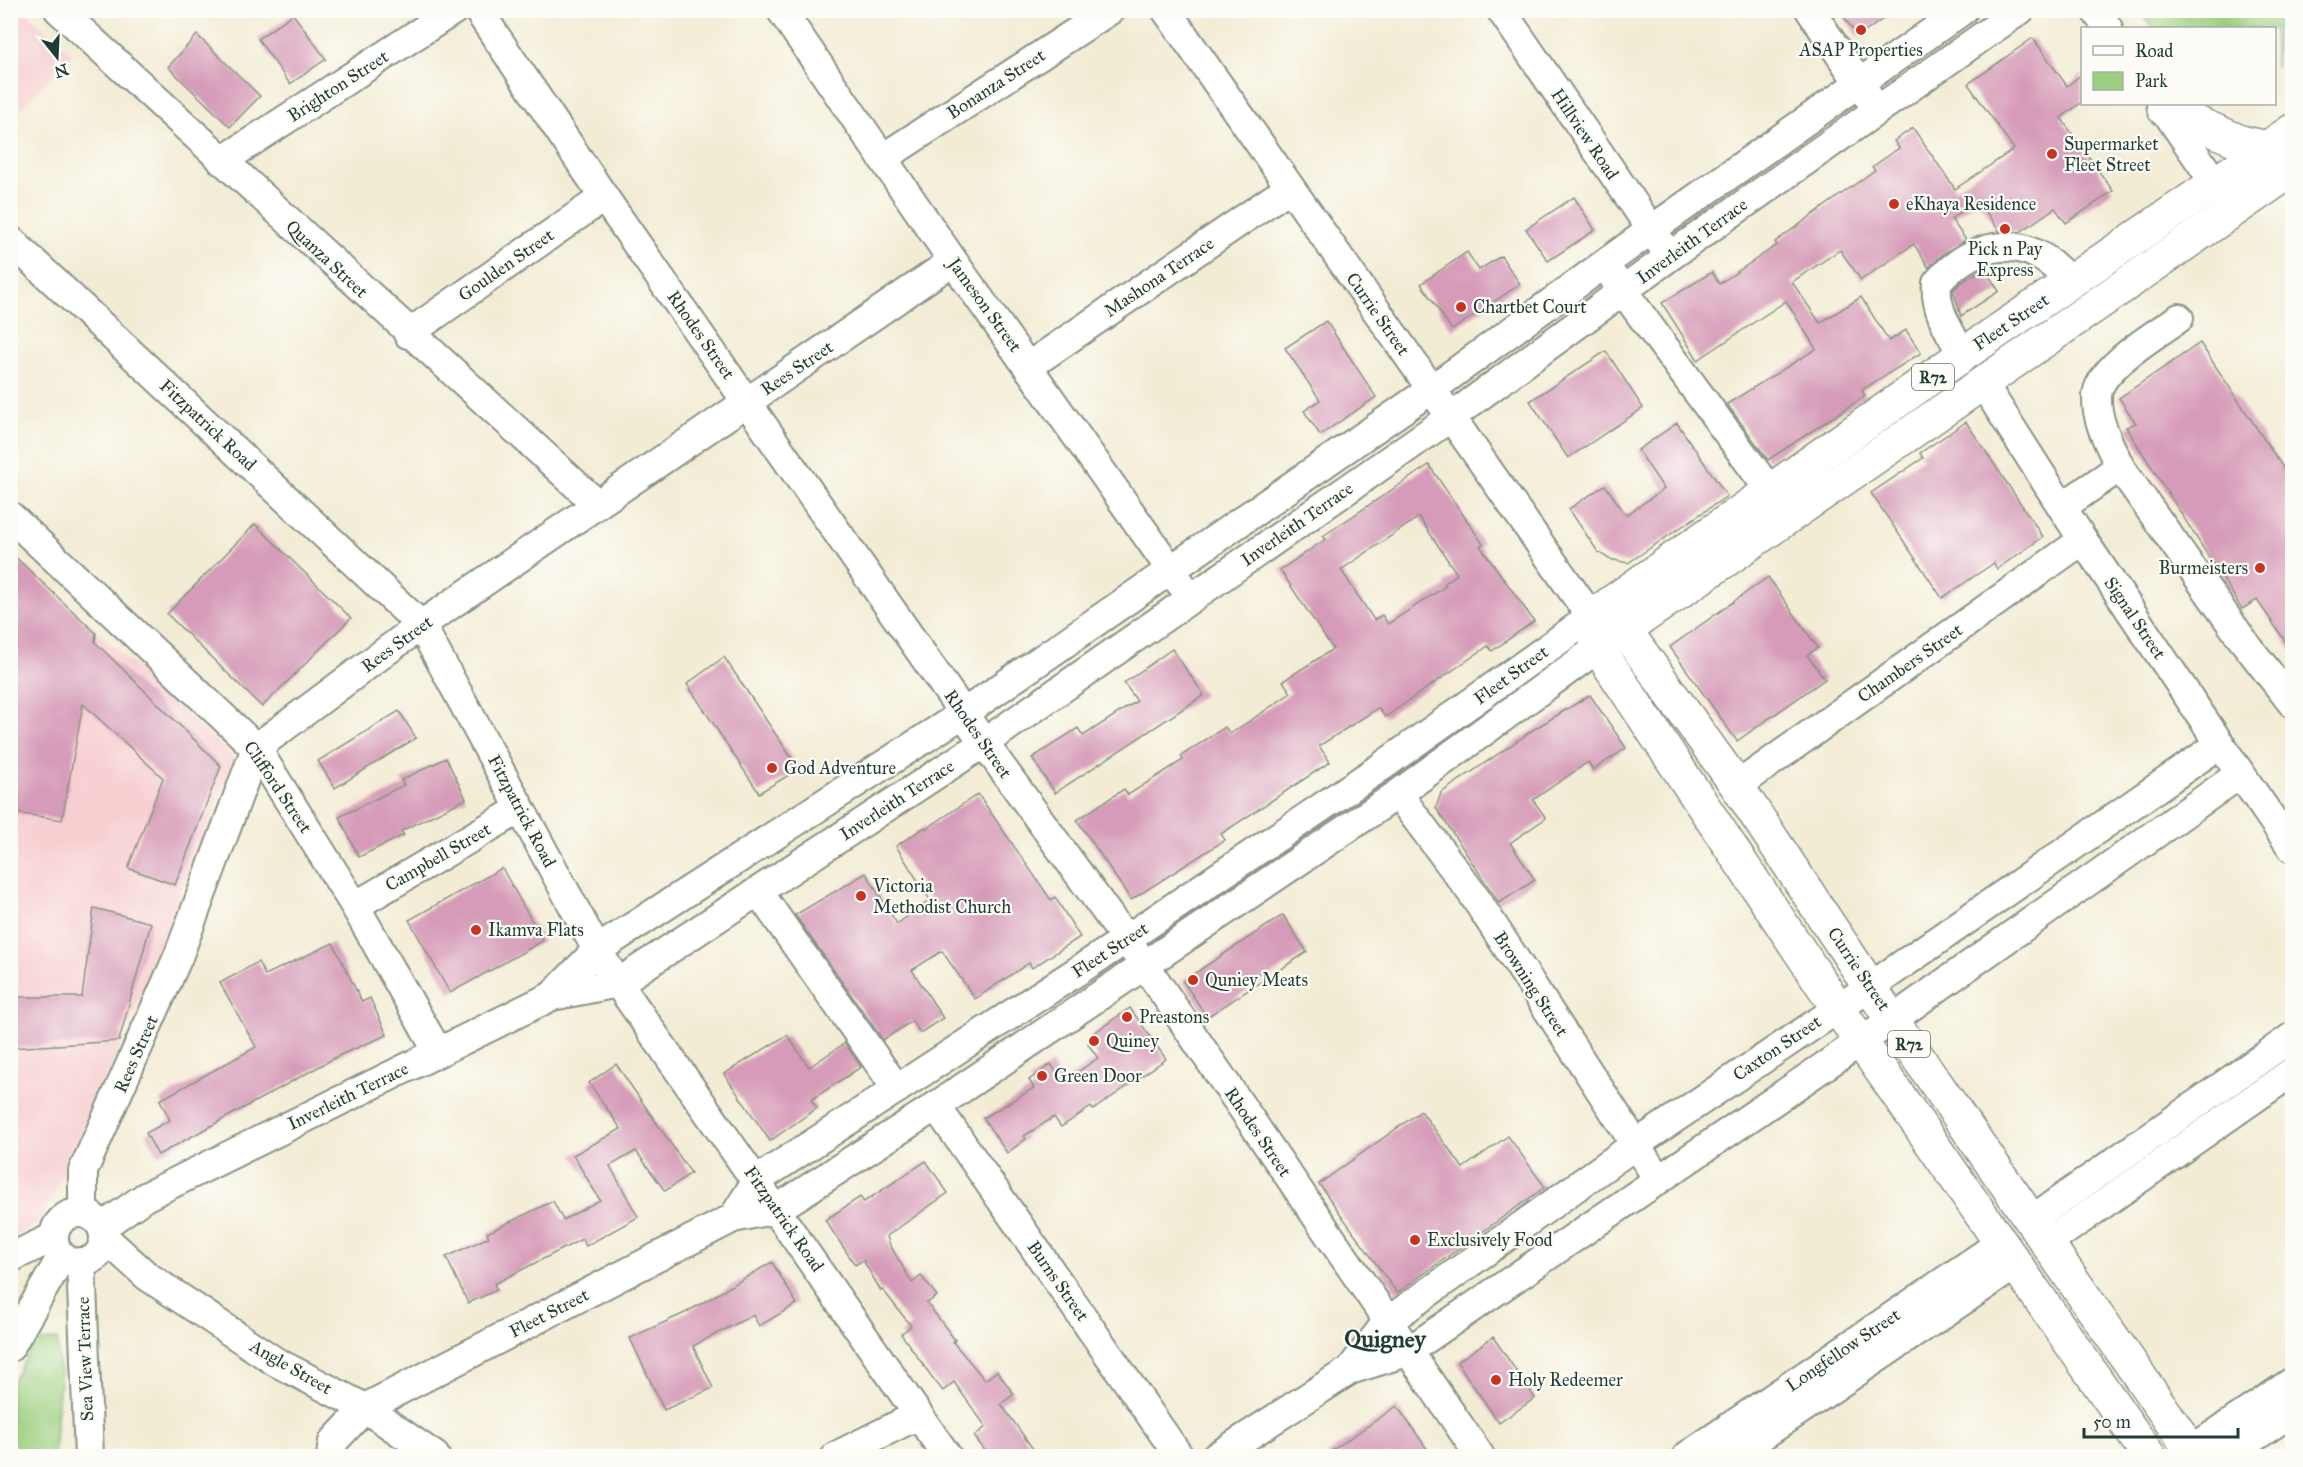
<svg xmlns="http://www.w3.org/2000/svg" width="2303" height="1467" viewBox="0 0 2303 1467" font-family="'IM FELL Great Primer',serif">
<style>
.built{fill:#f7cfd1}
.green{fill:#9ccf7f;stroke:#5e865a;stroke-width:1.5}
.building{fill:#d69bb8;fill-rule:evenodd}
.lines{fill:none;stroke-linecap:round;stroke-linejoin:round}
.minor-casing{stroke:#899484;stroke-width:32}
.major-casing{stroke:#899484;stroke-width:36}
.minor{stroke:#fff;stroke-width:28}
.major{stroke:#fff;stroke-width:33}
.poi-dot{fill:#c8321e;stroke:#fdfcf7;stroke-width:2}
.labels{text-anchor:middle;stroke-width:4.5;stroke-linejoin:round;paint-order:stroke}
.shield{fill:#fdfcf7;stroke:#62766e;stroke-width:1.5}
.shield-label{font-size:16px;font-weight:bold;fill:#1f3d34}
.poi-label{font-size:18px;fill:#1f3d34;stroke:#fdfcf7;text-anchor:start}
.street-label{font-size:18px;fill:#1f3d34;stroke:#fdfcf7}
.district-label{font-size:24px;font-weight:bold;fill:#1f3d34;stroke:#fdfcf7}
</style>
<rect width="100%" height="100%" fill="#fdfcf7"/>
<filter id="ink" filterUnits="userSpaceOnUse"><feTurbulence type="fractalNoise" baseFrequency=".0167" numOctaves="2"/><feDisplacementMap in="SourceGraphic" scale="12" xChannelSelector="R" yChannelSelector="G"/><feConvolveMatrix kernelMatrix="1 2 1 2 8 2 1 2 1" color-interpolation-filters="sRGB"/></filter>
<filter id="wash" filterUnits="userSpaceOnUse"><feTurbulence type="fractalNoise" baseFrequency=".008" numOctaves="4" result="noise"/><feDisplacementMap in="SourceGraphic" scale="24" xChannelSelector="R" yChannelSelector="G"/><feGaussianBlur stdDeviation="1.35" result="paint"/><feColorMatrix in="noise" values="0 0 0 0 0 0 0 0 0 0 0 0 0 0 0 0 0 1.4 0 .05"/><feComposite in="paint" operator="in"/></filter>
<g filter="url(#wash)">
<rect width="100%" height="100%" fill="#f3ecd5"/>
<g class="built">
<polygon points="11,10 25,11 72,54 11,120"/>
<polygon points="10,551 234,758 113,1064 41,1221 11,1239"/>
</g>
<g class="green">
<polygon points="2139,11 2279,11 2275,68 2274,28 2153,28"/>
<polygon points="57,1339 60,1377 54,1456 11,1456 11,1384 35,1342"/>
</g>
<g id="blocks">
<g class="building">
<polygon points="1839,10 1895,10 1858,37"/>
<polygon points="293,14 326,59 290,84 258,39"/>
<polygon points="197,35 260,96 230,127 168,67"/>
<polygon points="2033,38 2067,86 2082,74 2082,102 2061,118 2113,191 2066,223 2055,208 2020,232 1999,231 1978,200 1951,219 1966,240 1943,254 1929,268 1914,244 1861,280 1840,250 1792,282 1820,323 1861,297 1889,341 1906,330 1921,353 1862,390 1865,396 1768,460 1727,404 1816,349 1786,301 1698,360 1662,303 1712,272 1719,284 1777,245 1775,242 1875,170 1872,167 1899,148 1894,141 1913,128 1955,189 2014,149 1968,84"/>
<polygon points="1574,197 1595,230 1548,261 1526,229"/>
<polygon points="1467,252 1479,270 1501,256 1520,284 1452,330 1421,284"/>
<polygon points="1984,268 1999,291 1961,316 1953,290 1963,281"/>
<polygon points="1326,321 1376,397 1320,435 1304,411 1320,400 1285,348"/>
<polygon points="2200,343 2292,481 2292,651 2257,600 2242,609 2126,427 2136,423 2119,398"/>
<polygon points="1606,351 1643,408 1568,458 1530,401"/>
<polygon points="1966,422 2043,537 1997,569 1994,563 1942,598 1871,493 1923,458 1920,453"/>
<polygon points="1677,423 1727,496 1628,563 1609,559 1598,552 1569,509 1605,485 1626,515 1664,489 1638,450"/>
<path d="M1429,465L1483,544L1480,546L1534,621L1492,651L1488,646L1385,717L1378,708L1319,746L1330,762L1221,834L1225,840L1131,900L1077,820L1124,789L1128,795L1183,760L1181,756L1225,727L1230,734L1291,693L1283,681L1333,649L1280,570L1326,539L1323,536ZM1419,517L1457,574L1444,584L1446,586L1388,624L1382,615L1374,620L1341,570Z"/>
<polygon points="255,524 351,618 262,707 167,614"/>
<polygon points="10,552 96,633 95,642 221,766 175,885 128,868 163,778 83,704 62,820 10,812"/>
<polygon points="1768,577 1818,648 1807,655 1825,679 1737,741 1670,647"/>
<polygon points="1172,649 1204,695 1055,793 1032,758 1078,728 1083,736 1137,701 1124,683"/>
<polygon points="724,657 799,769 759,793 687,684"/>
<polygon points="1590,695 1626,748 1593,770 1588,762 1533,800 1546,818 1510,843 1535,880 1499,903 1436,808 1441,793 1536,728"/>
<polygon points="399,711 416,738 335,788 318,761"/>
<polygon points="446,758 466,799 401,831 404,835 359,857 339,817 404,785 401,780"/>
<polygon points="978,794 1051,900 1055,897 1080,937 1032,968 1029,963 975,999 942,951 912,970 943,1018 920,1033 912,1021 883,1040 795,915 866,873 897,924 930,900 896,846 925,827 926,829"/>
<polygon points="502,868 543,941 450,993 409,920"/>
<polygon points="94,908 151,923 119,1041 10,1048 10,997 82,997"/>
<polygon points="1283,915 1307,952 1207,1017 1183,981"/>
<polygon points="333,943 362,1002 370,998 387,1035 340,1055 158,1155 146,1133 170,1120 160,1100 256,1047 220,983 258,962 265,975"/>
<polygon points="1130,1008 1166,1059 1093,1110 1091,1107 1061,1127 1054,1117 1024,1136 1026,1139 1007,1153 983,1118 1034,1088 1029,1080 1051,1064 1063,1082 1098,1058 1088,1044 1091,1035"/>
<polygon points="787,1035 809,1067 845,1043 861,1067 811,1100 817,1108 770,1141 724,1074"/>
<polygon points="616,1064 691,1173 665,1191 636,1151 610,1166 638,1217 586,1246 582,1239 494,1284 497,1290 468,1303 446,1257 489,1237 487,1233 553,1201 563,1220 600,1200 573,1155 621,1129 589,1083"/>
<polygon points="1421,1111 1463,1168 1508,1136 1545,1187 1397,1293 1319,1184"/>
<polygon points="926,1161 948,1193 887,1236 889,1243 912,1283 921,1276 937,1296 927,1303 955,1340 953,1342 985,1380 997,1371 1014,1394 1001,1404 1038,1456 989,1456 974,1436 986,1427 954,1382 943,1391 932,1377 901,1334 911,1326 883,1290 881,1291 863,1260 855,1265 825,1220 860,1197 864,1202"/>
<polygon points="772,1262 797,1304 759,1326 753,1315 693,1346 713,1388 664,1410 630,1338 687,1312"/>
<polygon points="1493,1337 1535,1398 1499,1423 1457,1362"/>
<polygon points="1397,1406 1432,1456 1324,1456 1356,1434"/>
</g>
</g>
</g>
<g filter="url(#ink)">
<use href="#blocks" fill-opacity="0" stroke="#899484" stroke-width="1.5"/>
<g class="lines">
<defs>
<g id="minor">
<polyline points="59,10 597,504"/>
<polyline points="478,10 604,197 984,743 1144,964 1480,1456"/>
<polyline points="781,10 953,261 1181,584"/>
<polyline points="1501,10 1662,245"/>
<polyline points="1810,10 1869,98"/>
<polyline points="2095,10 2108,28"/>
<polyline points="2161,104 2227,201"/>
<polyline points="883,158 1110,10"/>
<polyline points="222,161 454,10"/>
<polyline points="10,240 421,625 597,950 618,983 947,1456"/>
<polyline points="1613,277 1770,491"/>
<polyline points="408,334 604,197"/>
<path d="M1963,355C1950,333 1934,309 1937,283C1977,237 2031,233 2069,282"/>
<polyline points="1029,366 1289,188"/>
<polyline points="1984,385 2083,540 2220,744 2292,848"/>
<path d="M2120,467C2110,445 2096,422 2097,397C2097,368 2157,334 2179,318"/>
<polyline points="2062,507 2120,467 2242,639 2292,703"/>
<polyline points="10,516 256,748 355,906 438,1052"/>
<polyline points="1737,786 2083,540"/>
<polyline points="1398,794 1472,893 1658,1179"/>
<polyline points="758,891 897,1089"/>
<polyline points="355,906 520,809"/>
<polyline points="552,996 597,950 964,713 1432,389 1651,230 1963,10"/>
<polyline points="936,1106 1179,1456"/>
<polyline points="83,1213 83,1171 178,957 256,748 421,625 953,261"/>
<circle cx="79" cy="1238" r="25"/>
<polyline points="733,1218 757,1180 1125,940 1381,767 1591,617 1166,10"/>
<polyline points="2030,1221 2292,1037"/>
<polyline points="102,1227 145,1197 552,996 618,983 984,743 1451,417 1669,257 2020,10"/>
<polyline points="104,1237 147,1276 276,1362 365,1408 435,1456"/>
<polyline points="2046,1244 2292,1072"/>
<polyline points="10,1258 54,1237"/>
<polyline points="81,1262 89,1456"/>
<polyline points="10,1347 62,1256"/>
<polyline points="1350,1370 1387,1322 1635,1145 1870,987 2220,744"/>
<polyline points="2191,1450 2292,1382"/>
<polyline points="331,1456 333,1442 365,1408 733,1218 777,1209 936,1106 1398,794 1598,648"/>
<polyline points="836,1456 918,1415"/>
<polyline points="1217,1456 1350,1370 1407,1352 1892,1020 2240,774"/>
<polyline points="1687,1456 1999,1244"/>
<polyline points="1732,1456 2014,1266"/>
<polyline points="2226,1456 2292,1412"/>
</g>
<g id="major">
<polyline points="2164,109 2241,142 2268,148"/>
<polyline points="1591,617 1625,630 1737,786 1892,1020 2195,1456"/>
<polyline points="1591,617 1598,648 1837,1007 2149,1456"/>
<polyline points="1591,617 1967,352 2292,131"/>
<polyline points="1607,642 2292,170"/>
</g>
</defs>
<use href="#minor" class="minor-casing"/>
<use href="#major" class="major-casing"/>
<use href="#minor" class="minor"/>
<use href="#major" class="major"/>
</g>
</g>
<g class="poi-dot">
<circle cx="1861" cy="30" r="6"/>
<circle cx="2052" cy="154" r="6"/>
<circle cx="1894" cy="204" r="6"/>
<circle cx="2005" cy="229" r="6"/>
<circle cx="1461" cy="307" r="6"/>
<circle cx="2260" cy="568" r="6"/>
<circle cx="772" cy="768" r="6"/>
<circle cx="861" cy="896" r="6"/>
<circle cx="476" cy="930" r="6"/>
<circle cx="1193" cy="980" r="6"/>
<circle cx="1127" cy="1017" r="6"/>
<circle cx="1094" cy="1041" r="6"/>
<circle cx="1042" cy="1076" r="6"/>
<circle cx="1415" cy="1240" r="6"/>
<circle cx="1496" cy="1380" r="6"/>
</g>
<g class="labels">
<g class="shield">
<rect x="1912" y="364" width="42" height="26" rx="4.5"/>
<rect x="1888" y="1031" width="42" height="26" rx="4.5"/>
</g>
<g class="shield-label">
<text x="1933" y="383">R72</text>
<text x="1909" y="1050">R72</text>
</g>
<g class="poi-label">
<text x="1861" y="56" text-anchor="middle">ASAP Properties</text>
<text x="2064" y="150">Supermarket<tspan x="2064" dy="21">Fleet Street</tspan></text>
<text x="1906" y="210">eKhaya Residence</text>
<text x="2005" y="255" text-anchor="middle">Pick n Pay<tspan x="2005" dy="21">Express</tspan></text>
<text x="1473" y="313">Chartbet Court</text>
<text x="2248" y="574" text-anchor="end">Burmeisters</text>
<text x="784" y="774">God Adventure</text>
<text x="873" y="892">Victoria<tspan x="873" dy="21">Methodist Church</tspan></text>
<text x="488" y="936">Ikamva Flats</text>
<text x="1205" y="986">Quniey Meats</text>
<text x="1139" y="1023">Preastons</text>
<text x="1106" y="1047">Quiney</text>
<text x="1054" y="1082">Green Door</text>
<text x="1427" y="1246">Exclusively Food</text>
<text x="1508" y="1386">Holy Redeemer</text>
</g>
<g class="street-label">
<text transform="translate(996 84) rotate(-33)" y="6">Bonanza Street</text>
<text transform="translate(338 86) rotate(-33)" y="6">Brighton Street</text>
<text transform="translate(1585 134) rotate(56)" y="6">Hillview Road</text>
<text transform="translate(1692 241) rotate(-36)" y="6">Inverleith Terrace</text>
<text transform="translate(327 259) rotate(43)" y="6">Quanza Street</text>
<text transform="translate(506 265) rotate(-35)" y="6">Goulden Street</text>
<text transform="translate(1159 277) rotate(-34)" y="6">Mashona Terrace</text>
<text transform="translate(985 305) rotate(54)" y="6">Jameson Street</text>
<text transform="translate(1378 314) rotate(55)" y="6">Currie Street</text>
<text transform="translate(2011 322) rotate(-34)" y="6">Fleet Street</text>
<text transform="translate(701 335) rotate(55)" y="6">Rhodes Street</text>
<text transform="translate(797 368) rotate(-34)" y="6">Rees Street</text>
<text transform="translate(208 425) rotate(43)" y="6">Fitzpatrick Road</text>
<text transform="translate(1297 524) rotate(-35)" y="6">Inverleith Terrace</text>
<text transform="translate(2135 618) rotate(56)" y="6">Signal Street</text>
<text transform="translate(397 644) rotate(-36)" y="6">Rees Street</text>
<text transform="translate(1910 663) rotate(-35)" y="6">Chambers Street</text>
<text transform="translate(1511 675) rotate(-36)" y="6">Fleet Street</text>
<text transform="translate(978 734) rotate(55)" y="6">Rhodes Street</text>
<text transform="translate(278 787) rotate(56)" y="6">Clifford Street</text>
<text transform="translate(897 800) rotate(-33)" y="6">Inverleith Terrace</text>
<text transform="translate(522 811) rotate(62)" y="6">Fitzpatrick Road</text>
<text transform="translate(438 857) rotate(-30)" y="6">Campbell Street</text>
<text transform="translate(1110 950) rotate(-33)" y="6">Fleet Street</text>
<text transform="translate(1859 969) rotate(56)" y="6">Currie Street</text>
<text transform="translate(1531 984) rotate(57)" y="6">Browning Street</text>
<text transform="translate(1777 1048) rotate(-34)" y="6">Caxton Street</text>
<text transform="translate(136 1054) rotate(-66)" y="6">Rees Street</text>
<text transform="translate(348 1096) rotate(-26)" y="6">Inverleith Terrace</text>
<text transform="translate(1258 1132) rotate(56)" y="6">Rhodes Street</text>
<text transform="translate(784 1219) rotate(55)" y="6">Fitzpatrick Road</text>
<text transform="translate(1058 1281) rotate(55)" y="6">Burns Street</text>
<text transform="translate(549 1313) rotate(-27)" y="6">Fleet Street</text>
<text transform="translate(1843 1350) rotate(-34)" y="6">Longfellow Street</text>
<text transform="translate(85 1359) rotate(-92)" y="6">Sea View Terrace</text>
<text transform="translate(291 1367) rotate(30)" y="6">Angle Street</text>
</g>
<g class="district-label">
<text x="1385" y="1347">Quigney</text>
</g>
</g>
<rect width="2303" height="1467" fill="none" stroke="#fdfcf7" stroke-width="36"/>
<rect x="2081" y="27" width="195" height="78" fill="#fdfcf7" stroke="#a4b0a9" stroke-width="1.5"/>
<rect x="2093" y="46" width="30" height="9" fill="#ffffff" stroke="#a4b0a9" stroke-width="1.5"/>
<text x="2135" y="57" font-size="18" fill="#1f3d34">Road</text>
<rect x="2093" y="72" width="30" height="18" fill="#9ccf7f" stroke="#a4b0a9" stroke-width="1.5"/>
<text x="2135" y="87" font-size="18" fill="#1f3d34">Park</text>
<g transform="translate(57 57) rotate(162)" stroke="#fdfcf7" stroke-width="4.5" paint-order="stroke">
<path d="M0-4.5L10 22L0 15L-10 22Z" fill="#1f3d34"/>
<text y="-9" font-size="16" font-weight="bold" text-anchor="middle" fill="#1f3d34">N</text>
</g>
<path d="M2084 1428v9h154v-9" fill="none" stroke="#1f3d34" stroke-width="3"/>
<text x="2093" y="1428" font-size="18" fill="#1f3d34" stroke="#fdfcf7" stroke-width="4.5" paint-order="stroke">50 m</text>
</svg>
